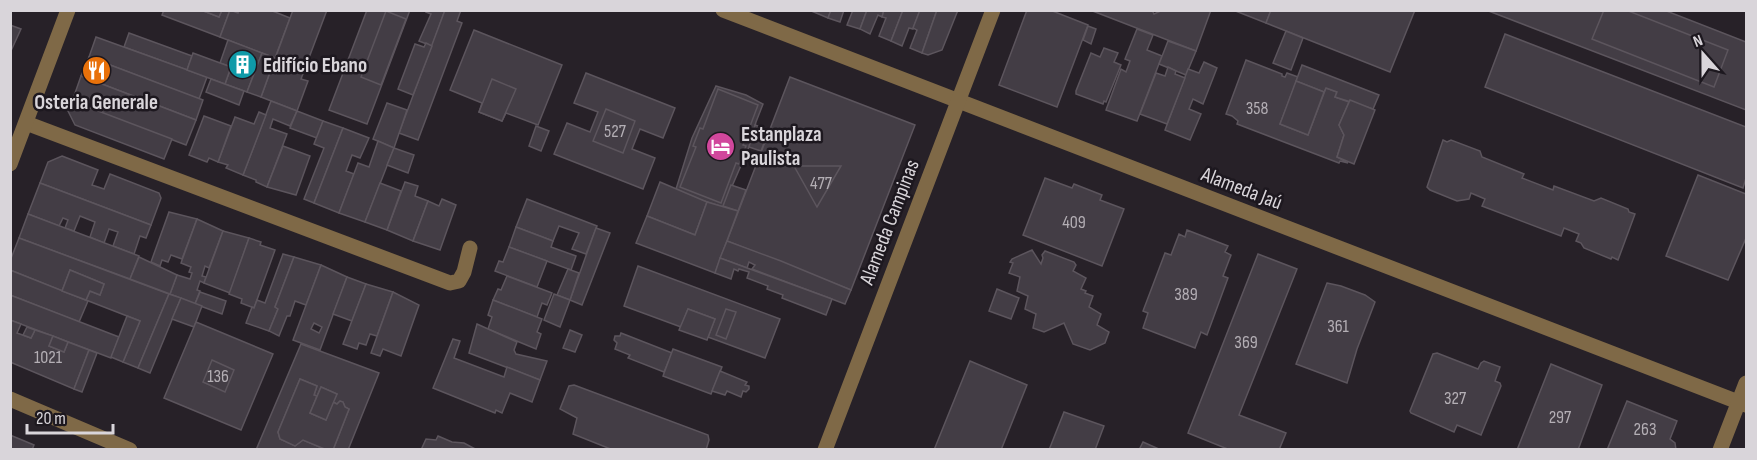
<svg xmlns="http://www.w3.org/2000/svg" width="1757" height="460" viewBox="0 0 1757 460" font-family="'Sofia Sans Condensed',sans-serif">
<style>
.building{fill:#433d45;stroke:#5c555d;stroke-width:1.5;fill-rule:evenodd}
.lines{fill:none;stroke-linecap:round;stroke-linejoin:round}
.minor{stroke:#7f6947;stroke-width:15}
.labels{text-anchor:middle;stroke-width:5;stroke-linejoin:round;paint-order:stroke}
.number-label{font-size:18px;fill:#b4afb5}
.poi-label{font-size:21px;font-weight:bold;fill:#d9d5da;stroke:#1d181f;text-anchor:start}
.street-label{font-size:21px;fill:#d9d5da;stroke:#1d181f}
</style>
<rect width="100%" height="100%" fill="#272128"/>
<g class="building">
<polygon points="164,10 201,10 219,17 222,10 230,10 220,37 162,15"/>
<polygon points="201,10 222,10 219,17"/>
<polygon points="230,10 238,13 239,10 270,10 290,18 275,58 220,37"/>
<polygon points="293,10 327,10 301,79 308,81 297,111 261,97"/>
<polygon points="367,10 410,10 367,124 329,110"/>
<polygon points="427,10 445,10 432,46 419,41 431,14 426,12"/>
<polygon points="445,10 461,10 457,21 462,23 418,140 399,133"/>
<polygon points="809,10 831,10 828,18"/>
<polygon points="831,10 844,10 840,22 828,18"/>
<polygon points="853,10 867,10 860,29 847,25"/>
<polygon points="867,10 884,10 882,17 878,15 870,34 860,29"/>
<polygon points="884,10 903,10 891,41 879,36 886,18 882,17"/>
<polygon points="903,10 920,10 913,29 909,28 902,46 891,41"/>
<polygon points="920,10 937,10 922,53 910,48 917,30 913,28"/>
<polygon points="937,10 958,10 942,50 928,55 922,53"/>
<polygon points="1027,10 1050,10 1088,25 1057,107 999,85"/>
<polygon points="1090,10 1152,10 1154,14 1163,10 1211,10 1196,51"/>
<polygon points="1233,10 1271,10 1266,23"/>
<polygon points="1271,10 1415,10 1390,72 1266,23"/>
<polygon points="1486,10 1664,10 1746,42 1746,110"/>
<polygon points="1604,10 1626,10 1728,50 1714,87 1592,39"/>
<polygon points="386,11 406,19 381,85 361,77"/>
<polygon points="10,25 21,29 10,53"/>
<polygon points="1088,26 1096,29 1091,44 1083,40"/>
<polygon points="1137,29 1153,35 1147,50 1162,56 1137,121 1106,110 1121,69 1126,72 1130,61 1125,59"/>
<polygon points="474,30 562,65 538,125 506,113 502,121 479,112 482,103 450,90"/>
<polygon points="1286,31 1303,38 1291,70 1273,63"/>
<polygon points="129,33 192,56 187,70 124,47"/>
<polygon points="1505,34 1746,127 1746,178 1743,188 1485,87"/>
<polygon points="96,37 207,77 199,99 89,57"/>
<polygon points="228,40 262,53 247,92 225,84 231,67 220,63"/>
<polygon points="1168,41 1196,51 1186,75 1159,64"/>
<polygon points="426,43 432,46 413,95 398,89 415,44 424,47"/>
<polygon points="1104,48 1118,53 1114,62 1121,65 1106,102 1104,101 1103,104 1076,94 1076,91 1091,53 1100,57"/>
<polygon points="193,53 231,67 225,84 187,70"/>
<polygon points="262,53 275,58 261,97 247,92"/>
<polygon points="89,57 203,100 196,120 81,76"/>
<polygon points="1246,60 1282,74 1282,76 1285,77 1287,73 1298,77 1280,124 1308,135 1326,88 1337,92 1335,97 1349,102 1339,125 1344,135 1337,157 1348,163 1340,161 1339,163 1237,124 1238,121 1232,116 1226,114"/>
<polygon points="1204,62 1217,68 1203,104 1193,99 1189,109 1201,114 1190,140 1165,130 1188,69 1199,73"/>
<polygon points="1302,65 1379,95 1373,109 1335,97 1337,92 1326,88 1324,92 1296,81"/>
<polygon points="1168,67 1176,71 1175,74 1185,78 1167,124 1140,114 1156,73 1165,76"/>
<polygon points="586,73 675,108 663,138 640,129 632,149 655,158 643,189 554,154 567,123 590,132 598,112 574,103"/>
<polygon points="81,76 196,120 186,145 102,113 104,108 74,96"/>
<polygon points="790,77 915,125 851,290 727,241"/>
<polygon points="211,79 244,91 239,105 206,92"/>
<polygon points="492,79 516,89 502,121 479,112"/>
<polygon points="1296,81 1324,92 1308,135 1280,124"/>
<polygon points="716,86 746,95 763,104 756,122 749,147 723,207 695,198 676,189 692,138"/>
<polygon points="718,89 758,105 743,145 746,146 739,164 736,163 721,203 680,187 696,147 693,146 700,128 703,129"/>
<polygon points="1350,100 1375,110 1354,164 1337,157 1344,135 1339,125"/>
<polygon points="72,101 172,139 164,159 75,125 68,111"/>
<polygon points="271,101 297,111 290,126 273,119 270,128 287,134 267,187 256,182 256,180 243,175"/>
<polygon points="387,103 407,110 394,148 373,139"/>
<polygon points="606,109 635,121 623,153 593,141"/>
<polygon points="297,111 323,121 317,138 290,128"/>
<polygon points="259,112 266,115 243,175 226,168 228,165 218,162 235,117 254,124"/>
<polygon points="204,116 231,126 218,162 209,158 207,162 189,155"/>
<polygon points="323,121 343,128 314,203 304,199 324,148 314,144"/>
<polygon points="755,125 769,130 761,151 749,147"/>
<polygon points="536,126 549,131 541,151 529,146"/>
<polygon points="343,128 369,138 360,158 352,155 346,171 354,174 339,213 314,203"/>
<polygon points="1443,140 1447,142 1451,140 1480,151 1482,157 1524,174 1522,178 1553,190 1554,186 1594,201 1601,198 1628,209 1629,212 1635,214 1618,260 1612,257 1611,259 1584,248 1581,243 1576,241 1579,234 1564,228 1561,236 1482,206 1485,199 1471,193 1469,199 1457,201 1430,190 1427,187"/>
<polygon points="378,141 394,148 365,222 339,213 358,163 369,167"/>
<polygon points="283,146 310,156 296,195 267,187"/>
<polygon points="394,148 414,155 408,173 387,165"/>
<polygon points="62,156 98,170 92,185 104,189 110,174 159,193 161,198 151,225 40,183 48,162"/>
<polygon points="794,166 841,166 817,207"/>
<polygon points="1698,175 1746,194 1746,238 1728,280 1666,256"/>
<polygon points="1045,178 1072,188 1074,184 1102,195 1100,200 1124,209 1102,266 1023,235"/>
<polygon points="405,182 418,186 415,196 428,201 413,241 387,230"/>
<polygon points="660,182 707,202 695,235 647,216"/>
<polygon points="40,183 151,225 146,238 140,236 134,254 113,246 118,232 109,229 104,243 90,237 95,222 80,216 74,231 65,228 68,220 63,218 59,226 28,214"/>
<polygon points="380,183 401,191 387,230 365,222"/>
<polygon points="731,185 746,190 738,211 723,206"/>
<polygon points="442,199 456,205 440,250 413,241 428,201 439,206"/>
<polygon points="527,199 597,226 586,254 572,249 579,233 559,226 553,241 516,227"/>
<polygon points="707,202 738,211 715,273 636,243 647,216 695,235"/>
<polygon points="169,212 197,219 182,259 171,255 168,262 162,260 160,266 151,262"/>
<polygon points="28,214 139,256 130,279 19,238"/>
<polygon points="197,219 223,231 209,268 205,266 202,276 206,277 204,283 200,281 197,290 200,291 195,304 170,294 177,275 190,279 192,273 189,272 191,267 181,263"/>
<polygon points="516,227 553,241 551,247 576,256 571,270 509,247"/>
<polygon points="596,228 610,233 582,305 570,300"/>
<polygon points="1187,230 1228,246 1225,252 1231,255 1223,276 1228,278 1207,335 1201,332 1195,348 1143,328 1148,313 1143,311 1165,253 1171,255 1179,234 1185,237"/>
<polygon points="223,231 249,238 230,293 204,283"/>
<polygon points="19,238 169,294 138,368 123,362 140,321 86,300 90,291 100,295 104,284 70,270 62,291 10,270 10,261"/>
<polygon points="249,238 261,242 260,245 275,250 254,308 241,303 242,299 229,294"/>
<polygon points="727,241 781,261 851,290 845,304 752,269 755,265 749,262 747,268 720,258"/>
<polygon points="509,247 547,261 537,287 495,271 499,261 503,262"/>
<polygon points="1032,250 1041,264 1043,258 1042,255 1045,251 1074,262 1076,265 1073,271 1086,278 1081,289 1086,291 1085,293 1093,296 1089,307 1101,314 1097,325 1109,332 1105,343 1090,350 1073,344 1064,323 1044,332 1033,328 1036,314 1025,309 1028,296 1017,291 1020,277 1009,273 1013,263 1010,262 1012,259"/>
<polygon points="283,254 294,257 275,307 278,309 269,331 246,323 252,307 254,308 257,300 265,303"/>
<polygon points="1258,254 1297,269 1239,415 1286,433 1279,450 1230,450 1188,433"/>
<polygon points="139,257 177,275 170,294 130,279"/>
<polygon points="294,257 321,265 306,305 295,301 290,316 287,316 279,336 269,331 278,309 275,307"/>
<polygon points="720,258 832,299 826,315 782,298 783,295 767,289 768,286 747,278 749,272 739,269 738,271 734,269 731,279 715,273"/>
<path d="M321,265L347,277L320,350L293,340ZM314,323L322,327L319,333L311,329Z"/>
<polygon points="638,266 780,319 765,358 708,337 715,319 688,309 681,327 624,306"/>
<polygon points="568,269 579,273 570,300 557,295"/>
<polygon points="10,270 88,301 79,322 10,295"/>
<polygon points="70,270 104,284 100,295 90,291 86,300 62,291"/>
<polygon points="507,276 552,293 547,305 542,303 537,317 493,300 498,289 501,290"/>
<polygon points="347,277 366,284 352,321 333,314"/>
<polygon points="1327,283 1341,286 1365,295 1375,302 1357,349 1347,383 1296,364"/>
<polygon points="366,284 393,292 377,336 370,334 366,345 359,343 357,349 343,344"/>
<polygon points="997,289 1019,298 1011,319 989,311"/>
<polygon points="200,292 226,301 222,314 195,304"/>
<polygon points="393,292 419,305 401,356 383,349 380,356 371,353"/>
<polygon points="169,294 181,298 150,373 138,368"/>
<polygon points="554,294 570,300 560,327 544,320"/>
<polygon points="10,295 119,337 111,358 10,320"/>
<polygon points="181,298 202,306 194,327 172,319"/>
<polygon points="493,300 542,319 537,332 541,334 536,349 488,329 492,317 488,315"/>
<polygon points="688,309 715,319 707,340 679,330"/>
<polygon points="726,309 736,312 726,339 716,335"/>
<polygon points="127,316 140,321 123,362 111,357"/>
<polygon points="10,320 21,324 17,333 31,338 35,330 53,336 49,346 64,352 68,342 89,350 74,389 10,362"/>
<polygon points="196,322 273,354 241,430 164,398"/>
<polygon points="477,324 517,342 514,350 516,354 547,361 540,380 469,353"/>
<polygon points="27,327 35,330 31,338 23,335"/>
<polygon points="570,330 582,335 575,352 563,348"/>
<polygon points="621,333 672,353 664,372 628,358 630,355 615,349 617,343 614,340 615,336 620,336"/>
<polygon points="53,336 68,342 64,352 49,346"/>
<polygon points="453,339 460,341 454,358 504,377 507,367 540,380 532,402 510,393 502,413 496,410 495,413 433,388"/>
<polygon points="301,344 379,373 348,450 333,450 349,409 345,407 343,402 340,401 337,404 333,402 337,394 321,387 317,396 314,395 317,386 300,379 278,432 280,439 295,446 303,440 327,450 256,450"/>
<polygon points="673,349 722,367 711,394 663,376"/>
<polygon points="89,350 97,353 82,392 74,389"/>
<polygon points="1437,353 1478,369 1481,363 1484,361 1500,367 1495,381 1500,383 1501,386 1481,435 1457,425 1454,432 1411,413 1410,411 1433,354"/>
<polygon points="212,360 234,370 225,392 203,382"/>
<polygon points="970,361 1027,385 1001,450 934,450"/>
<polygon points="1551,364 1602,385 1578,450 1517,450"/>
<polygon points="720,371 747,382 745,385 749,386 749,389 746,392 743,391 741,397 727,391 725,395 712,391"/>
<polygon points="300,379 317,386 314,395 317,396 310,413 326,420 333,402 337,404 340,401 343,402 345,407 349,409 333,450 327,450 303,440 295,446 280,439 278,432"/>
<polygon points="574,385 708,435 709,440 706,450 613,450 573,434 577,418 560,409 569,386"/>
<polygon points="321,387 337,394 326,420 310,413"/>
<polygon points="1627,401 1677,421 1670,439 1675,443 1676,450 1607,450"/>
<polygon points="1064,412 1104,426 1095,450 1049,450"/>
<polygon points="10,435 34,445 32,450 10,450"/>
<polygon points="438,436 452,442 464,443 477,450 421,450 426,439 436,440"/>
<polygon points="1143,442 1161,450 1139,450"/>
</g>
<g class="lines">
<g class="minor">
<polyline points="723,10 1746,405"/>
<polyline points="26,123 450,283 459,281 464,272 470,248"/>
<polyline points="10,164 68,10"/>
<polyline points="10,399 130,450"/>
<polyline points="825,450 993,10"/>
<polyline points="1720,450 1746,383"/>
</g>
</g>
<defs>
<symbol id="building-disc" viewBox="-11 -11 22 22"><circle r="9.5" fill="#0f9aa8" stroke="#1d181f"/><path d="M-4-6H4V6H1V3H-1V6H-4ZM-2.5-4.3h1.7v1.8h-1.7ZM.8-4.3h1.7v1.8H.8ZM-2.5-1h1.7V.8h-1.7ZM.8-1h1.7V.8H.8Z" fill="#fff"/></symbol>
<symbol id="restaurant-disc" viewBox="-11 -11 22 22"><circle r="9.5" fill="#e8710a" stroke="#1d181f"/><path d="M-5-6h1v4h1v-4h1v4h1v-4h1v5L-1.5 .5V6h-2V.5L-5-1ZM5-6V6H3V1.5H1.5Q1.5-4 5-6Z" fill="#fff"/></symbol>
<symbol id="hotel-disc" viewBox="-11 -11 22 22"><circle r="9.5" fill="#d1479c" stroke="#1d181f"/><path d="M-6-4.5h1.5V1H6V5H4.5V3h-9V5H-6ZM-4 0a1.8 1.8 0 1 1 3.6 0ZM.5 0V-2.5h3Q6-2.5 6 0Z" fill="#fff"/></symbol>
</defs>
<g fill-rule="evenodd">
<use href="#building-disc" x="226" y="48" width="33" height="33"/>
<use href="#restaurant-disc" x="80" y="54" width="33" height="33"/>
<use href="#hotel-disc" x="704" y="130" width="33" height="33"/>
</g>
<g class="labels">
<g class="number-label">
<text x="1257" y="114">358</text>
<text x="615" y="137">527</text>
<text x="821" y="189">477</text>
<text x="1074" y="228">409</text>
<text x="1186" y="300">389</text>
<text x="1338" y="332">361</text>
<text x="1246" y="348">369</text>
<text x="48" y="363">1021</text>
<text x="218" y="382">136</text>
<text x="1455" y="404">327</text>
<text x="1560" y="423">297</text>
<text x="1645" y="435">263</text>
</g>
<g class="poi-label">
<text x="263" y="72">Edifício Ebano</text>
<text x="96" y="109" text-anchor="middle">Osteria Generale</text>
<text x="741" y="141">Estanplaza<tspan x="741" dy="24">Paulista</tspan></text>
</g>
<g class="street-label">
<text transform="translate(1242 188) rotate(21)" y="7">Alameda Jaú</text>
<text transform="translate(889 222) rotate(-69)" y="7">Alameda Campinas</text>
</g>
</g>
<rect width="1757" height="460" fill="none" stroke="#d9d5da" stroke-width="24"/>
<g transform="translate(1703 54) rotate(339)" stroke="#1d181f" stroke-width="4.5" paint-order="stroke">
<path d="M0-4.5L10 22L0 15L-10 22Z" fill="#d9d5da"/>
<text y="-9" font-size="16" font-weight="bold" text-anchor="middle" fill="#d9d5da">N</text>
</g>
<path d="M27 424v9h86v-9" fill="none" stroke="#d9d5da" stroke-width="3"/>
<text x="36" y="424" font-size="18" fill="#d9d5da" stroke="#1d181f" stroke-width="4.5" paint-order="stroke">20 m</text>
</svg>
